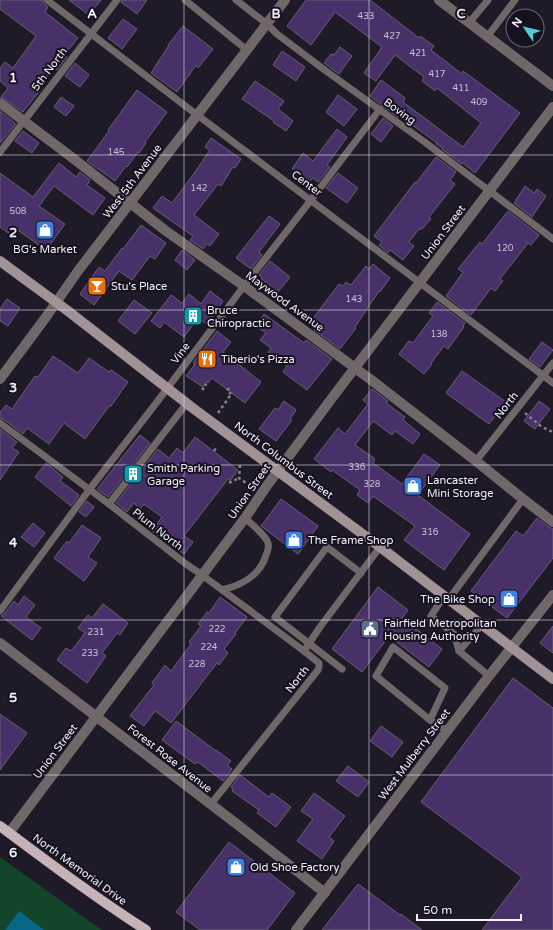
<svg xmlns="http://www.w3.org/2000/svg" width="553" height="930" viewBox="0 0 553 930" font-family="'Varela Round',sans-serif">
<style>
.green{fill:#124529}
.water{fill:#086789}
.building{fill:#473168;stroke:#656071}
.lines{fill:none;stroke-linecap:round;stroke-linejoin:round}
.path{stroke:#837f8b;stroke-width:2.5;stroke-dasharray:3 3;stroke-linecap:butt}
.service{stroke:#706769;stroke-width:7}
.minor{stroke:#706769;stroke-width:10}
.tertiary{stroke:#706769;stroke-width:10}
.secondary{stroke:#a19295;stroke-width:10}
.primary{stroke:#c6b3b7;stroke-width:10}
.grid{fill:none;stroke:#f3f0fa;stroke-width:1;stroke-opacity:0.55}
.labels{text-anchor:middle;stroke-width:4;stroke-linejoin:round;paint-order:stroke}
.number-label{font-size:9px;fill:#c8c0d6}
.street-label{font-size:11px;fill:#f3f0fa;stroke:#16111e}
.poi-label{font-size:11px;fill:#f3f0fa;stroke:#16111e;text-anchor:start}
.grid-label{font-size:13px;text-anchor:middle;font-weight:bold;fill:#f3f0fa;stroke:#16111e;stroke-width:4;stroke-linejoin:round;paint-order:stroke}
</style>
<rect width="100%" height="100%" fill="#1f1a28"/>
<polygon class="green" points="0,857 96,926 102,930 0,930"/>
<polygon class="water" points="19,911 44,930 5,930"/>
<g class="building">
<polygon points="0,0 42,0 44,4 48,7 45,12 78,38 64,55 67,57 57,70 54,67 39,87 41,89 23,112 1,97 8,88 0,81 0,68 5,62 13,68 36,36 0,9"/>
<polygon points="69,0 101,0 89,15"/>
<polygon points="122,0 147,0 137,14 121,2"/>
<polygon points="306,0 370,0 419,38 420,36 434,46 431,50 462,74 463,71 520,113 475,173 463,163 462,164 442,149 443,148 436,144 437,143 400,116 399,118 370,96 381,80 405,98 403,102 463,147 481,123 437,88 435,91 422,81 424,77 395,55 376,81 364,73 382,47 335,12 311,45 287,26"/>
<polygon points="123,19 137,29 122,49 108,38"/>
<polygon points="183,26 213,49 198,68 196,65 177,92 151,73 169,45 168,45"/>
<polygon points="340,47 352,56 339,74 324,63 331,54 334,55"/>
<polygon points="282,51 305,67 296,81 273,65"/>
<polygon points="75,63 89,75 80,87 65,76"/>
<polygon points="255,81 284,101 278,109 293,121 286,131 273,122 274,121 242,99"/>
<polygon points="137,90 167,112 145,142 146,143 139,153 138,152 127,167 126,166 115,181 87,161 109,131 108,130"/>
<polygon points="338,95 357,109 344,126 326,112"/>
<polygon points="61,97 74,106 66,116 54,107"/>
<polygon points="0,111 15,123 15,125 0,143"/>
<polygon points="383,118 393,126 381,142 371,134"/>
<polygon points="337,129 347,137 327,165 330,167 318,182 313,178 309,182 292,169 303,153 313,161"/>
<polygon points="23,131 39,143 32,153 15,141"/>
<polygon points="211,138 241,159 235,168 233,167 221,186 218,184 194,215 219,234 210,246 207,244 203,249 190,240 193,236 153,208 162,196 172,203 193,175 210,150 205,147"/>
<polygon points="436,157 456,172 450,180 455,184 429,217 431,219 422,229 419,229 409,242 414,246 403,260 390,250 388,253 379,245 382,242 374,236 415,182 416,183"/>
<polygon points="59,163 76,177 80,172 90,180 87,185 105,198 93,215 54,186 39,206 65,224 46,250 16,229 11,235 0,227 0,173 33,197"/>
<polygon points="338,173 358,188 347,203 326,188"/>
<polygon points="525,186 534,193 537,189 546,196 532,217 514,203"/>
<polygon points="508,211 539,235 531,245 528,243 500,279 503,281 495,291 491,288 471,315 446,296 463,272 458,269 480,242 482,244"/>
<polygon points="269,216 280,224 259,252 262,255 251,269 236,258"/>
<polygon points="141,225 166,243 155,259 150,256 132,280 119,271 94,305 80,294 99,267 105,271 122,248 123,249"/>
<polygon points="182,250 195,260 187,270 175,260"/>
<polygon points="270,261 290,277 278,292 261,279 262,277 259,275"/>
<polygon points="373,264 390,278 380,292 379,291 355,327 356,328 340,349 314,330 317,325 311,321 339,284 343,286 346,282 351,285 366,266 369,269"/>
<polygon points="210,291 223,301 207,324 198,318 184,337 164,322 160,328 151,321 171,295 182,303 189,294 201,304"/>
<polygon points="7,299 20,308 8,326 0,321 0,309"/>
<polygon points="134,300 152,313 135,334 118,321"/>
<polygon points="437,302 465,323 463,326 464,327 448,349 444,346 431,363 432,364 424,374 399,354 409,341 413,343 433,316 429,313"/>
<polygon points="264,314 304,343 306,340 332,359 307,390 283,372 287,366 268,352 271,348 260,340 266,333 256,326"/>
<polygon points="217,331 231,342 223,352 261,382 245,403 212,378 208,383 207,381 203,387 200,385 186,376 195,364 193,363"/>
<polygon points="542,342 553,350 540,367 529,359"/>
<polygon points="53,356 78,373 89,358 109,372 111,370 128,382 111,406 109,406 85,439 64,423 49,444 27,428 23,434 3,419 0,418 0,412 6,405 12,409 35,376 38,377"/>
<polygon points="462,371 506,402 489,424 446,393"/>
<polygon points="372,389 388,401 386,403 405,417 403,420 420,434 413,444 395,431 392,435 373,421 355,445 375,459 373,463 402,484 424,454 440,465 418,495 470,534 444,570 404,540 415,526 373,496 368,503 357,495 360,490 332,470 331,472 314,459 338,428 345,434 368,404 363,400"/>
<polygon points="284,401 296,410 290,419 292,420 276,441 259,429 275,408 278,410"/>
<polygon points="539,401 550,409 535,429 524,421"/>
<polygon points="0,429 17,442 12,448 19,452 0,480"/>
<polygon points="140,435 150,443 108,497 97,489"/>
<polygon points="195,437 238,470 230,481 228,479 184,536 193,542 184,554 152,531 162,517 144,504 140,509 134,503 127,512 116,503 158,449 169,458 177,448 183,453"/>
<polygon points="46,463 63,477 60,481 79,495 71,506 35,477"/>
<polygon points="281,499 318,526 298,554 261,526"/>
<polygon points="87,501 94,507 86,517 79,512"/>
<polygon points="537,518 549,527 553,529 553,558 507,618 471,591 516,531 523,536"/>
<polygon points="33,523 45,533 34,547 21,537"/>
<polygon points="82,525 101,538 88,557 97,563 84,581 54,558 67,541 69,543"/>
<polygon points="378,587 408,610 402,618 442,649 429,667 389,636 362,672 332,649"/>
<polygon points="24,596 35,605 26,617 41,628 32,640 1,616 4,614 14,601 18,605"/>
<polygon points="220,597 247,617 235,633 236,634 224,649 228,653 219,665 217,663 171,723 155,711 144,726 130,716 154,685 152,683 165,665 171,671 191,644 189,642 201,626 198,624 207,612 209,613"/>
<polygon points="103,604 128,623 120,635 117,633 102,653 106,656 87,683 57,660 66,648 71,651 85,633 78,628 88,615 92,618"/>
<polygon points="553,626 553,653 540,643"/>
<polygon points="513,678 553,708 553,930 482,930 522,877 421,802"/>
<polygon points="0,714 27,733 0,770"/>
<polygon points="176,721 216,751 216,750 231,761 227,765 232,769 223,781 198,762 195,764 162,740"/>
<polygon points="381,726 403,742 392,757 370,741"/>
<polygon points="348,766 369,782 358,797 336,781"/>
<polygon points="240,775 269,797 272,793 291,807 276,827 257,813 259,810 232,791 233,789 231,787"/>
<polygon points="314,793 345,816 329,837 334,841 322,859 297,841 313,819 301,811"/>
<polygon points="229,842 295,893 267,930 200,930 176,912"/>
<polygon points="358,884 400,915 401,914 422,930 322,930"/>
</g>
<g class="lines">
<g class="path">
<polyline points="229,388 227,391 231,394"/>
<polyline points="202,390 206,385 205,384"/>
<polyline points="218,413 232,393"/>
<polyline points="525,413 542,427 553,432"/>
<polyline points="214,451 217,447"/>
<polyline points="240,465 239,478 246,483"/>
<polyline points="229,483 239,478"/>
</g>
<g class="service">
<polyline points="47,0 184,105 553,383"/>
<polyline points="185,0 247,50"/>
<polyline points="236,0 267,24 277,34 326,71 426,143 553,239"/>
<polyline points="469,23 488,0"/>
<polyline points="487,37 515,0"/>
<polyline points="0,152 117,0"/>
<polyline points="0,423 109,504 186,564 202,575 304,651"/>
<polyline points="476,461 553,363"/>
<polyline points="109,504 187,403"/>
<path d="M222,590C242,585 260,576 266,555C268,551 269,547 268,543C266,535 251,524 245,518"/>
<polyline points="444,596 431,616 454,634 459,651 489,676"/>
<polyline points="449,599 523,499"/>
<polyline points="0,611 89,490 157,402 244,286 311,200 380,109"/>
<polyline points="459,651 482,625"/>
<polyline points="342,669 275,617 327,547 361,573"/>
<polyline points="430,720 445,688 393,647 376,676 430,720 447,731"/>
<polyline points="211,804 318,670 319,667 319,663 304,651 320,627 380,547"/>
</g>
<g class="minor">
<polyline points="0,103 74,159 166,231 244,286 370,379 476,461 523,499 553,522"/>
<polyline points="0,379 46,317 78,271 130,203 285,0"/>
<polyline points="0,643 238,825 325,893"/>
<polyline points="9,833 245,518 266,487 332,398 553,107"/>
<polyline points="296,930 489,676 553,595"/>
</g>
<polyline class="tertiary" points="439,0 553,86"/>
<polyline class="secondary" points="0,261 68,311 194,409 380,547 553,679"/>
<path class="primary" d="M0,826C48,862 96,898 146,930"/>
</g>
<path class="grid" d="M184,0V930M369,0V930M0,155H553M0,310H553M0,465H553M0,620H553M0,775H553"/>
<defs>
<symbol id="shop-square" viewBox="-11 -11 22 22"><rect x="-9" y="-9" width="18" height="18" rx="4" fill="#3f7fe0" stroke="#16111e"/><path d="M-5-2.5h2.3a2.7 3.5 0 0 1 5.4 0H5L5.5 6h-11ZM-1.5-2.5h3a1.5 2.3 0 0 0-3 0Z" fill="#fff"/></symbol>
<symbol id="bar-square" viewBox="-11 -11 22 22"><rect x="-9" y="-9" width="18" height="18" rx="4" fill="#e8710a" stroke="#16111e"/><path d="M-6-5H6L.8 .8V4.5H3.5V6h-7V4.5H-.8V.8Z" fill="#fff"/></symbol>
<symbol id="building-square" viewBox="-11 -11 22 22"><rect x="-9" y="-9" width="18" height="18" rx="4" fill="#0f9aa8" stroke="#16111e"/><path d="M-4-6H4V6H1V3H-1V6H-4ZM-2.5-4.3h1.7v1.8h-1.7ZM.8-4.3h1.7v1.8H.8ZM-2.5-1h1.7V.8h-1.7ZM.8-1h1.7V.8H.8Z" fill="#fff"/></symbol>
<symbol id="restaurant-square" viewBox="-11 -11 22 22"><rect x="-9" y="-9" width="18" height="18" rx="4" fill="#e8710a" stroke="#16111e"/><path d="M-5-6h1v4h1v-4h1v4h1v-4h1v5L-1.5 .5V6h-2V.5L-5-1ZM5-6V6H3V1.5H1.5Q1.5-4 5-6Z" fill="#fff"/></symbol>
<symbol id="civic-square" viewBox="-11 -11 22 22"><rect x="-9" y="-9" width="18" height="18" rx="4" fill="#5c6f8a" stroke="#16111e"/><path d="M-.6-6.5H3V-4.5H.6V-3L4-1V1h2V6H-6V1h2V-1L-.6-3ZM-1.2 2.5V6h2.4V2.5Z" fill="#fff"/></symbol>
</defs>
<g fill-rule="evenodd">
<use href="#shop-square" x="34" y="219" width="22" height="22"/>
<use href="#bar-square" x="86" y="275" width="22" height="22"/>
<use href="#building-square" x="182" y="305" width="22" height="22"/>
<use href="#restaurant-square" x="196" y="348" width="22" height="22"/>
<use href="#building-square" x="122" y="463" width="22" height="22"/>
<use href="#shop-square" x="402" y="475" width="22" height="22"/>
<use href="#shop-square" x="283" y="529" width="22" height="22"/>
<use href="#shop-square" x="498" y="588" width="22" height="22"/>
<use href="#civic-square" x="359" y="618" width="22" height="22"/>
<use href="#shop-square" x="225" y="856" width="22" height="22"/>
</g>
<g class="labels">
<g class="number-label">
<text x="366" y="19">433</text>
<text x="392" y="39">427</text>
<text x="418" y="56">421</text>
<text x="437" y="77">417</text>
<text x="461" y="91">411</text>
<text x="479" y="105">409</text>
<text x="116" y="155">145</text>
<text x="199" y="191">142</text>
<text x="18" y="214">508</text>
<text x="505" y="251">120</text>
<text x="354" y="302">143</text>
<text x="439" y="337">138</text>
<text x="357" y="470">336</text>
<text x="372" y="487">328</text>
<text x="430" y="535">316</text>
<text x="217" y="632">222</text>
<text x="96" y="635">231</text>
<text x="209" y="650">224</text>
<text x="90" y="656">233</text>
<text x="197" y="667">228</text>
</g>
<g class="street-label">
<text transform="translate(49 69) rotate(-53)" y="4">5th North</text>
<text transform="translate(400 111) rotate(36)" y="4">Boving</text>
<text transform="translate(132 181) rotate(-53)" y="4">West 5th Avenue</text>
<text transform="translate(307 183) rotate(37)" y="4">Center</text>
<text transform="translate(443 232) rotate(-53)" y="4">Union Street</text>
<text transform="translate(285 301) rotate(36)" y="4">Maywood Avenue</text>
<text transform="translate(180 353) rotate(-53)" y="4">Vine</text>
<text transform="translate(506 405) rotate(-52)" y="4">North</text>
<text transform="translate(284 460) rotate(37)" y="4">North Columbus Street</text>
<text transform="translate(249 491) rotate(-55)" y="4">Union Street</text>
<text transform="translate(158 529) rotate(38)" y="4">Plum North</text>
<text transform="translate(297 679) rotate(-52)" y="4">North</text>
<text transform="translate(55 751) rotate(-53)" y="4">Union Street</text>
<text transform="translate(414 754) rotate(-53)" y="4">West Mulberry Street</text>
<text transform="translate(170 758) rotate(38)" y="4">Forest Rose Avenue</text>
<text transform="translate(80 869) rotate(36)" y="4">North Memorial Drive</text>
</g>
<g class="poi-label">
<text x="45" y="253" text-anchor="middle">BG's Market</text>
<text x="111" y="290">Stu's Place</text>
<text x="207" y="314">Bruce<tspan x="207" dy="13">Chiropractic</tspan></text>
<text x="221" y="363">Tiberio's Pizza</text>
<text x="147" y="472">Smith Parking<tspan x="147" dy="13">Garage</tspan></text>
<text x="427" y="484">Lancaster<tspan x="427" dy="13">Mini Storage</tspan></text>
<text x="308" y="544">The Frame Shop</text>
<text x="495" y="603" text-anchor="end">The Bike Shop</text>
<text x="384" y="627">Fairfield Metropolitan<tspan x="384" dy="13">Housing Authority</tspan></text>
<text x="250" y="871">Old Shoe Factory</text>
</g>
</g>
<g class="grid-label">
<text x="92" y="18">A</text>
<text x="276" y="18">B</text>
<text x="461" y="18">C</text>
<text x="13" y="82">1</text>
<text x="13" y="237">2</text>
<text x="13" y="392">3</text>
<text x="13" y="547">4</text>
<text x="13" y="702">5</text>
<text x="13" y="857">6</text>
</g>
<g transform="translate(525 28) rotate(305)"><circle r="19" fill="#16111e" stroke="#6e6a76"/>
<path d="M0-3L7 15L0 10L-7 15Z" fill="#52ccd6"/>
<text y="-6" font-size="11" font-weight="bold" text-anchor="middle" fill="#f3f0fa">N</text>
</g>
<path d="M417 914v6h104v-6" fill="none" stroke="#f3f0fa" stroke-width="2"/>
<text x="423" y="914" font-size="12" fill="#f3f0fa" stroke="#16111e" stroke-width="3" paint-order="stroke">50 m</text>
</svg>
